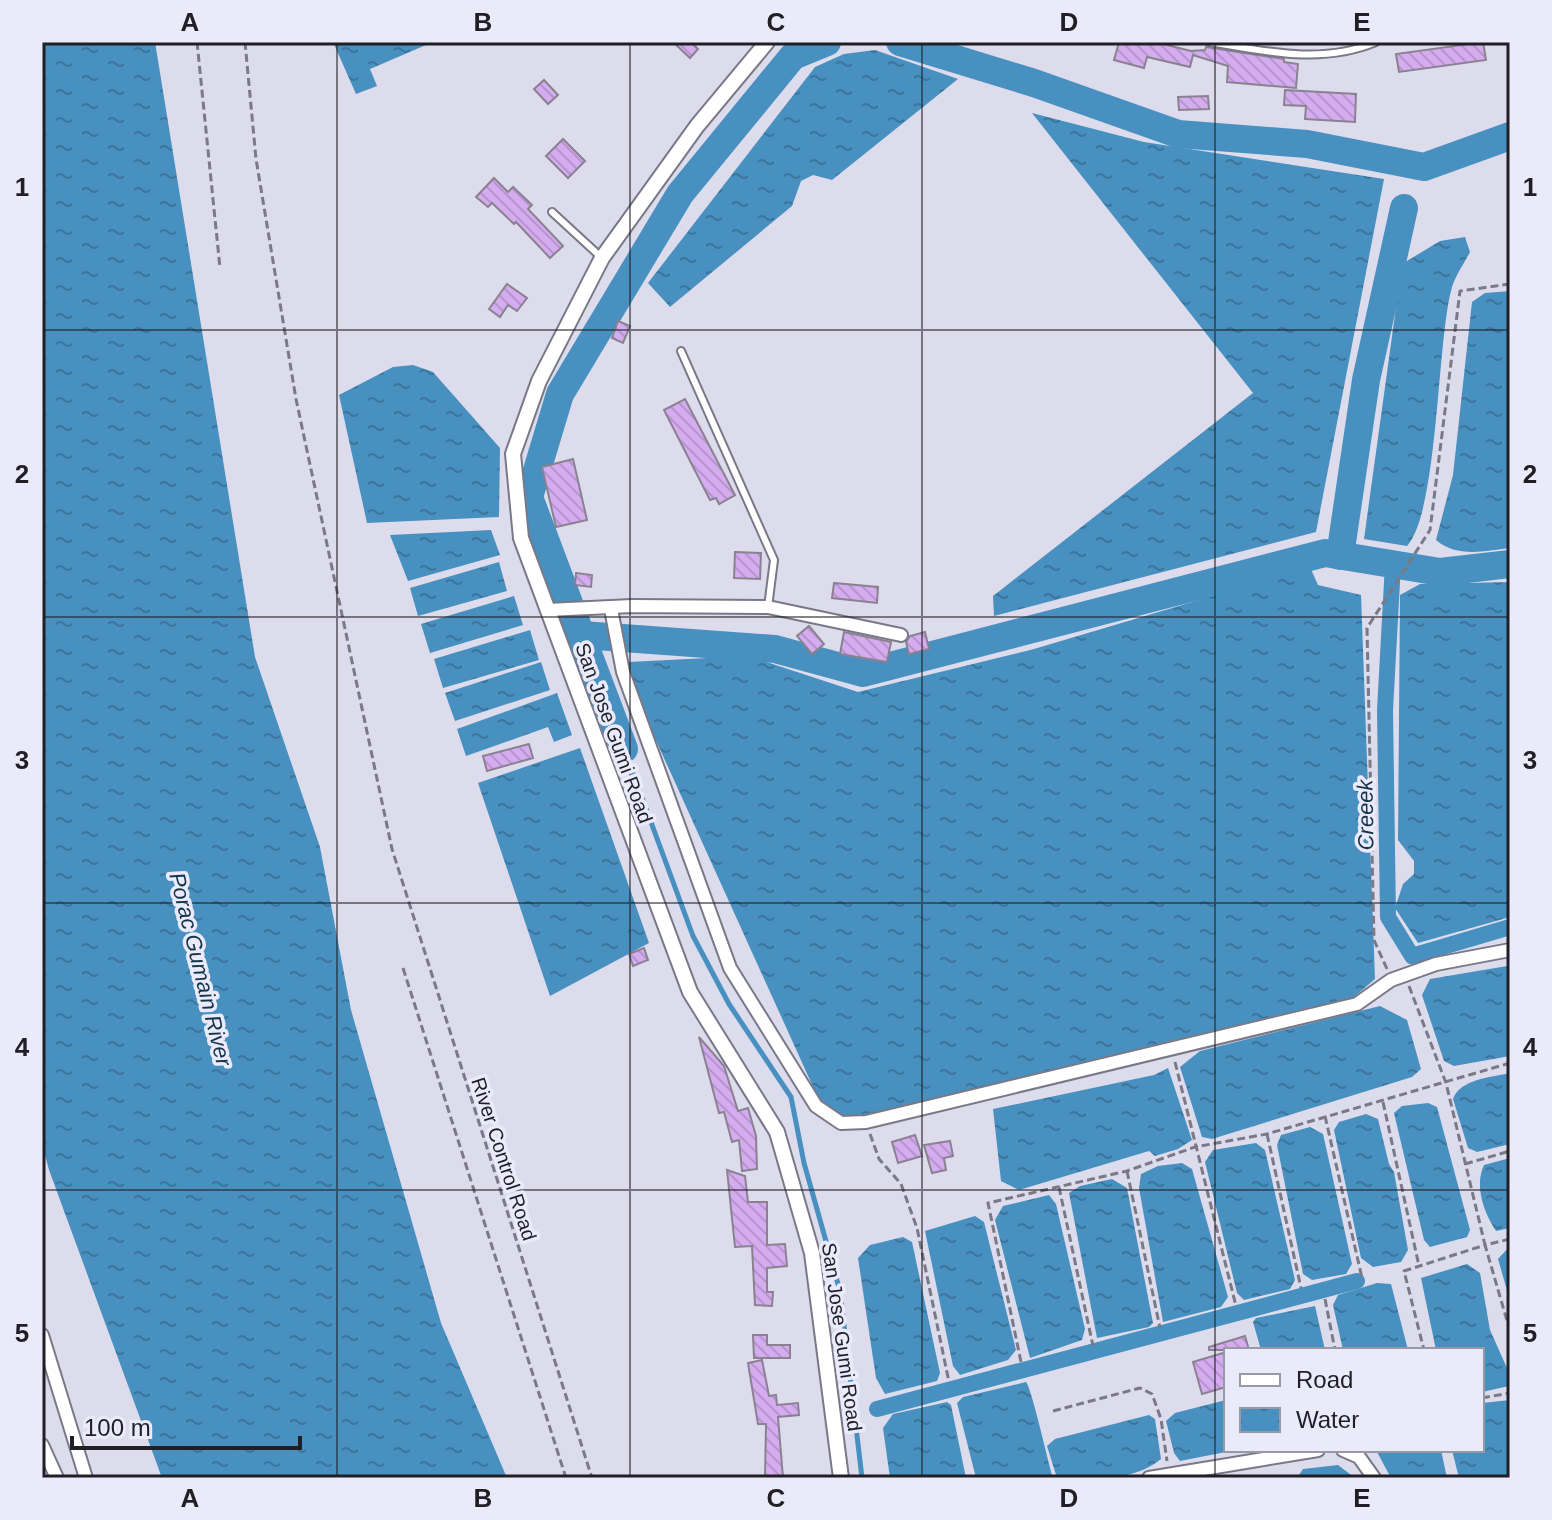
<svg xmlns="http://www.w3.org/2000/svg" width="1552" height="1520" viewBox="0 0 1552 1520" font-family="Arial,sans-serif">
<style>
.water{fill:url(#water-ripples)}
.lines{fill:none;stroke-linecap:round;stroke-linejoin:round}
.stream{stroke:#4790c0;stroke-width:5}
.canal{stroke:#4790c0;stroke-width:16}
.river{stroke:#4790c0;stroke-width:28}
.building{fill:url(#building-back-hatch);stroke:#8a8290;stroke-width:2}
.service-casing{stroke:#797887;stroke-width:10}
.minor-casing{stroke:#797887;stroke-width:16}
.tertiary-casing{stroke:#797887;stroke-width:18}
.path{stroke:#7a7985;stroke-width:3;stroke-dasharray:8 4;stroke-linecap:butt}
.service{stroke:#fff;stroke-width:6}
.minor{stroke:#fff;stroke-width:12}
.tertiary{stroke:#fff;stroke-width:14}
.grid{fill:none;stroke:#1f1f25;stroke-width:2;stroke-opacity:0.55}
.labels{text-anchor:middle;stroke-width:7;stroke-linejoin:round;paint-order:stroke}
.street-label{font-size:20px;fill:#1f1f25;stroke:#eaeafb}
.water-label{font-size:22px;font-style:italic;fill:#143449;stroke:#eaeafb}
.neatline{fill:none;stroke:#1f1f25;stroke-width:3}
.grid-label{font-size:26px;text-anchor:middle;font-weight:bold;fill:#1f1f25}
</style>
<defs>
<pattern id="water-ripples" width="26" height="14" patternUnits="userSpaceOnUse" patternTransform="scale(2)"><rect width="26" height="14" fill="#4790c0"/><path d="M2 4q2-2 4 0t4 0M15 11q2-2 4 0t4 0" fill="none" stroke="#3b759c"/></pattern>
<pattern id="building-back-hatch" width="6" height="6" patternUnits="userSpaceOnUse" patternTransform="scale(2)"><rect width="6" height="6" fill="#d4acef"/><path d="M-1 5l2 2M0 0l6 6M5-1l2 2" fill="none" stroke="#b694cd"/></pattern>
</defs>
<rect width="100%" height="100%" fill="#dddced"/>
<g class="water">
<polygon points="42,42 155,42 255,657 320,847 351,1010 441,1323 507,1478 162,1478 49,1170 42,1144"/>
<polygon points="333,42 433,42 370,69 377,86 356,94"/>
<polygon points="875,50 958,79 832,180 813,175 801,181 792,206 670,307 648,283 815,67 844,54"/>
<polygon points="1032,113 1144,142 1384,179 1316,532 994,616 993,596 1253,393"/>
<path d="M1465,237L1470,252C1464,264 1454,277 1451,291C1437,345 1438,512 1407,546L1364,539L1402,264L1440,241Z"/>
<path d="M1510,291V548C1484,551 1457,558 1436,540L1453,475L1472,302L1485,293Z"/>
<polygon points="413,365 433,372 500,448 499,517 367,523 339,395 393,367"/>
<polygon points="491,530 500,555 408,581 390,535"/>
<polygon points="499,562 507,591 418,616 410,588"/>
<polygon points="1310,567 1318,585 1361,595 1375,979 1354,997 864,1115 843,1116 819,1100 630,683 628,662 748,656 858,692 1034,649"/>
<polygon points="1510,582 1510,917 1418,943 1395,908 1403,884 1414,874 1414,861 1398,840 1400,595 1420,584"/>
<polygon points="514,596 523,625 430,653 421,624"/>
<polygon points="530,630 539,660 443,688 434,659"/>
<polygon points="541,662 550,690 455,721 445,693"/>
<polygon points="557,693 572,735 554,742 548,727 466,756 457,729"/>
<polygon points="580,748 649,943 550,996 478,783"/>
<polygon points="1507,966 1510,967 1510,1056 1454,1066 1444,1061 1422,995 1430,979"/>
<polygon points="1380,1006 1407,1020 1421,1069 1412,1077 1212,1139 1202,1137 1180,1067 1200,1051"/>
<polygon points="1168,1068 1192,1140 1178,1149 1155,1156 1149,1151 1019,1190 1001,1181 993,1109 1154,1075"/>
<path d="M1510,1073V1144L1477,1152L1468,1148L1453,1099C1460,1079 1492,1077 1510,1073Z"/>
<polygon points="1428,1103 1437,1107 1470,1230 1467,1237 1430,1247 1424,1240 1394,1113 1402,1106"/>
<polygon points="1366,1114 1378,1119 1389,1164 1394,1172 1408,1250 1401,1262 1373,1267 1361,1258 1334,1130 1339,1122"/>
<polygon points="1310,1127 1323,1134 1352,1264 1346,1274 1312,1280 1303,1274 1277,1145 1281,1135"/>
<polygon points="1256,1143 1265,1150 1295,1280 1290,1289 1244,1300 1237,1293 1205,1162 1213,1150"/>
<path d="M1510,1158V1228L1496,1231C1484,1213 1474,1186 1484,1165Z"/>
<polygon points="1182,1163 1192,1169 1228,1297 1221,1307 1163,1322 1139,1188 1141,1174 1158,1166"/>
<polygon points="1112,1179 1127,1188 1153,1323 1149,1327 1097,1338 1069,1193 1080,1186"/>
<polygon points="1049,1195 1056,1204 1085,1329 1082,1340 1030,1358 995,1220 1003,1206"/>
<polygon points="975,1216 984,1222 1016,1350 1008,1360 960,1375 953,1366 925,1231"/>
<polygon points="903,1237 912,1242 940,1373 937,1381 885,1394 876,1378 858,1258 870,1245"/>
<polygon points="1510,1246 1510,1301 1498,1259"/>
<polygon points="1467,1264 1480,1273 1490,1330 1507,1368 1509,1386 1482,1392 1482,1350 1436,1350 1421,1278"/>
<polygon points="1377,1283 1391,1284 1408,1350 1343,1350 1333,1305 1338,1295"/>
<polygon points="1315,1306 1325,1350 1261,1350 1253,1322 1256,1318"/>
<path d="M1026,1382C1032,1389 1048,1462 1053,1478H976L957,1403L963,1397Z"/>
<polygon points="1226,1400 1226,1450 1236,1450 1180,1461 1174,1453 1166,1421 1175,1413"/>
<polygon points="1510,1400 1510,1478 1459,1478 1452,1450 1482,1450 1482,1403"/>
<polygon points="947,1402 951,1405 966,1478 890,1478 883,1428 893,1414"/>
<path d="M1149,1415L1155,1419L1161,1459C1131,1483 1093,1478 1057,1478L1047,1446L1055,1439Z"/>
<polygon points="1376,1450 1441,1450 1447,1478 1391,1478"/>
<polygon points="1338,1465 1355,1478 1297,1478 1303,1469"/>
</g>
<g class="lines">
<polyline class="stream" points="624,749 693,936 729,1004 791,1097 804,1163 840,1291 862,1478"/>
<g class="canal">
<polyline points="1393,564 1385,710 1388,917 1412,956 1510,927"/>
<polyline points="877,1409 1357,1281"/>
</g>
<g class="river">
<polyline points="900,42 1034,83 1178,134 1307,144 1424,167 1510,136"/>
<polyline points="1340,556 1366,380 1404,208"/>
<polyline points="582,635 775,649 863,673 1325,553 1440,572 1510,564"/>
<polyline points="624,749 529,497 560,394 680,194 793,56 827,42"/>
</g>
</g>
<g class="building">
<polygon points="673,42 691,42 698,49 690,58"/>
<polygon points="1119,42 1155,42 1191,51 1205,50 1206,47 1284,59 1284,62 1298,64 1296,88 1227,82 1228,66 1193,55 1190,67 1147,57 1144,68 1114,60"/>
<polygon points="1483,42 1486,60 1399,72 1396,54"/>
<polygon points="544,80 558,95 548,104 534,89"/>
<polygon points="1285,90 1356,94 1355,122 1305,119 1306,106 1284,105"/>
<polygon points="1208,96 1209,109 1179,110 1178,97"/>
<polygon points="563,139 585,161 568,178 546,156"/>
<polygon points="494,178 508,192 513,187 532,205 528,209 563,246 550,258 516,222 514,224 492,203 488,207 476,197"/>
<polygon points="507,284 527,298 517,311 508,305 500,317 489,309"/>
<polygon points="618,321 630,326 623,343 612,338"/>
<polygon points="685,399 735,495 719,504 716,498 710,500 664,410"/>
<polygon points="573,459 587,520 556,527 542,467"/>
<polygon points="735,552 761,553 760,579 734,578"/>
<polygon points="576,573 592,575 591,587 575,585"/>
<polygon points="834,583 878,587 877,603 832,598"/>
<polygon points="809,626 824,644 812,654 797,636"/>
<polygon points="844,632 891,642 887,662 840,654"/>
<polygon points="925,632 929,649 909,654 906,642 910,636"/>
<polygon points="529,744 533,758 487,771 483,756"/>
<polygon points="644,948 648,960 633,966 629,954"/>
<polygon points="699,1037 724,1066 738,1111 748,1108 756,1136 757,1169 742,1171 739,1140 732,1142 724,1112 719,1113"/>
<polygon points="915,1135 922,1156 898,1163 892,1142"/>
<polygon points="950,1141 953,1156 944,1158 946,1170 932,1173 924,1145"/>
<polygon points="727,1170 745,1176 748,1202 767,1202 767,1245 785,1244 787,1266 767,1268 767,1292 773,1292 772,1306 755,1305 752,1246 735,1247"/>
<polygon points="753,1335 767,1335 767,1345 790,1345 790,1358 754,1358"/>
<polygon points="1245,1336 1249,1350 1209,1350 1209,1347"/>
<polygon points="1226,1352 1226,1387 1202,1394 1193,1362"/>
<polygon points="762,1360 769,1396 776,1395 777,1405 798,1403 799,1415 778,1417 783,1478 765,1478 766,1424 758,1424 748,1363"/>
</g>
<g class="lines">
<defs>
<g id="service">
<path d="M1209,42C1264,51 1322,65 1376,42"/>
<polyline points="552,212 602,258"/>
<polyline points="681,351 774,560 768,607"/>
</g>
<g id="minor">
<polyline points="611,609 623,672 730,968 816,1106 841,1123 866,1122 1357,1004 1391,980 1436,964 1510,950"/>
<polyline points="547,610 632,606 768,607 901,635"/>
<polyline points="42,1335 86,1478"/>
<polyline points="42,1445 57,1478"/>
<polyline points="1343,1450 1359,1457 1374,1478"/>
<polyline points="1149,1478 1318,1450"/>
</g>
<polyline id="tertiary" points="767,42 697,126 602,258 539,381 513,454 521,538 690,992 777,1132 812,1253 841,1478"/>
</defs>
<use href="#service" class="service-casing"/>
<use href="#minor" class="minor-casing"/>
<use href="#tertiary" class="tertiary-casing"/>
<g class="path">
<polyline points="197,42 220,268"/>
<polyline points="245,42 256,159 296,399 392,849 592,1478"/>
<polyline points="403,968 566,1478"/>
<polyline points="1387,969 1374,940 1367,628 1430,530 1460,291 1510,284"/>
<polyline points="1409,986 1446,1083 1485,1245 1404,1271 1424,1350"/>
<polyline points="1175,1062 1236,1306"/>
<polyline points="1383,1102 1419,1266"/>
<polyline points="1325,1116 1362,1278"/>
<polyline points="870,1134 879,1159 901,1184 917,1228 949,1382"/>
<polyline points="1267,1134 1301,1288"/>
<polyline points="1465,1164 1510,1151"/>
<polyline points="1127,1171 1160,1328"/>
<polyline points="1059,1187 1093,1346"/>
<polyline points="1510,1239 1485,1245 1510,1331"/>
<polyline points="1325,1299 1335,1350"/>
<polyline points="1021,1362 988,1203 1127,1171 1195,1147 1267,1134 1510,1063"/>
<polyline points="1482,1398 1510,1393"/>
<polyline points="1053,1411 1140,1388 1152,1394 1161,1419 1167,1461"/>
</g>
<use href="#service" class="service"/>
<use href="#minor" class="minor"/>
<use href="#tertiary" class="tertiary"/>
</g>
<path class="grid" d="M337,42V1478M630,42V1478M922,42V1478M1215,42V1478M42,330H1510M42,617H1510M42,903H1510M42,1190H1510"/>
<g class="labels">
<g class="street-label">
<text transform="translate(614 733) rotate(70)" y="7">San Jose Gumi Road</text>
<text transform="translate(504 1159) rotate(72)" y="7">River Control Road</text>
<text transform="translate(842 1337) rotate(82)" y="7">San Jose Gumi Road</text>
</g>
<g class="water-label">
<text transform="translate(1365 815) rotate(-91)" y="8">Creeek</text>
<text transform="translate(201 969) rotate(76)" y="8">Porac Gumain River</text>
</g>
</g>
<rect width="1552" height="1520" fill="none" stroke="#eaeafb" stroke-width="88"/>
<rect x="1224" y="1348" width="260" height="104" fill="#eaeafb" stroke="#9999a5" stroke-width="2"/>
<rect x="1240" y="1374" width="40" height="12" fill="#ffffff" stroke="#9999a5" stroke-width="2"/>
<text x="1296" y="1388" font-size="24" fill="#1f1f25">Road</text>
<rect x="1240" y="1408" width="40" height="24" fill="url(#water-ripples)" stroke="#9999a5" stroke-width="2"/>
<text x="1296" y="1428" font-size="24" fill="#1f1f25">Water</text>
<path d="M72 1436v12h228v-12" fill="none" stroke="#1f1f25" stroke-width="4"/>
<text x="84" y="1436" font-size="24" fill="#1f1f25" stroke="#eaeafb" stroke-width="6" paint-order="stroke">100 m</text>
<rect x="44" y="44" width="1464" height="1432" class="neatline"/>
<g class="grid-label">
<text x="190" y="31">A</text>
<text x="483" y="31">B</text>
<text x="776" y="31">C</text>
<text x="1069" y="31">D</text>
<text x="1362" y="31">E</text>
<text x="22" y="196">1</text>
<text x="1530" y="196">1</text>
<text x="22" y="483">2</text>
<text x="1530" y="483">2</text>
<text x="22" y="769">3</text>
<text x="1530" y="769">3</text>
<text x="22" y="1056">4</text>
<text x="1530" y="1056">4</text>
<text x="22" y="1342">5</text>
<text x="1530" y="1342">5</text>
<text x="190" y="1507">A</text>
<text x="483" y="1507">B</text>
<text x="776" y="1507">C</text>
<text x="1069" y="1507">D</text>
<text x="1362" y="1507">E</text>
</g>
</svg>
